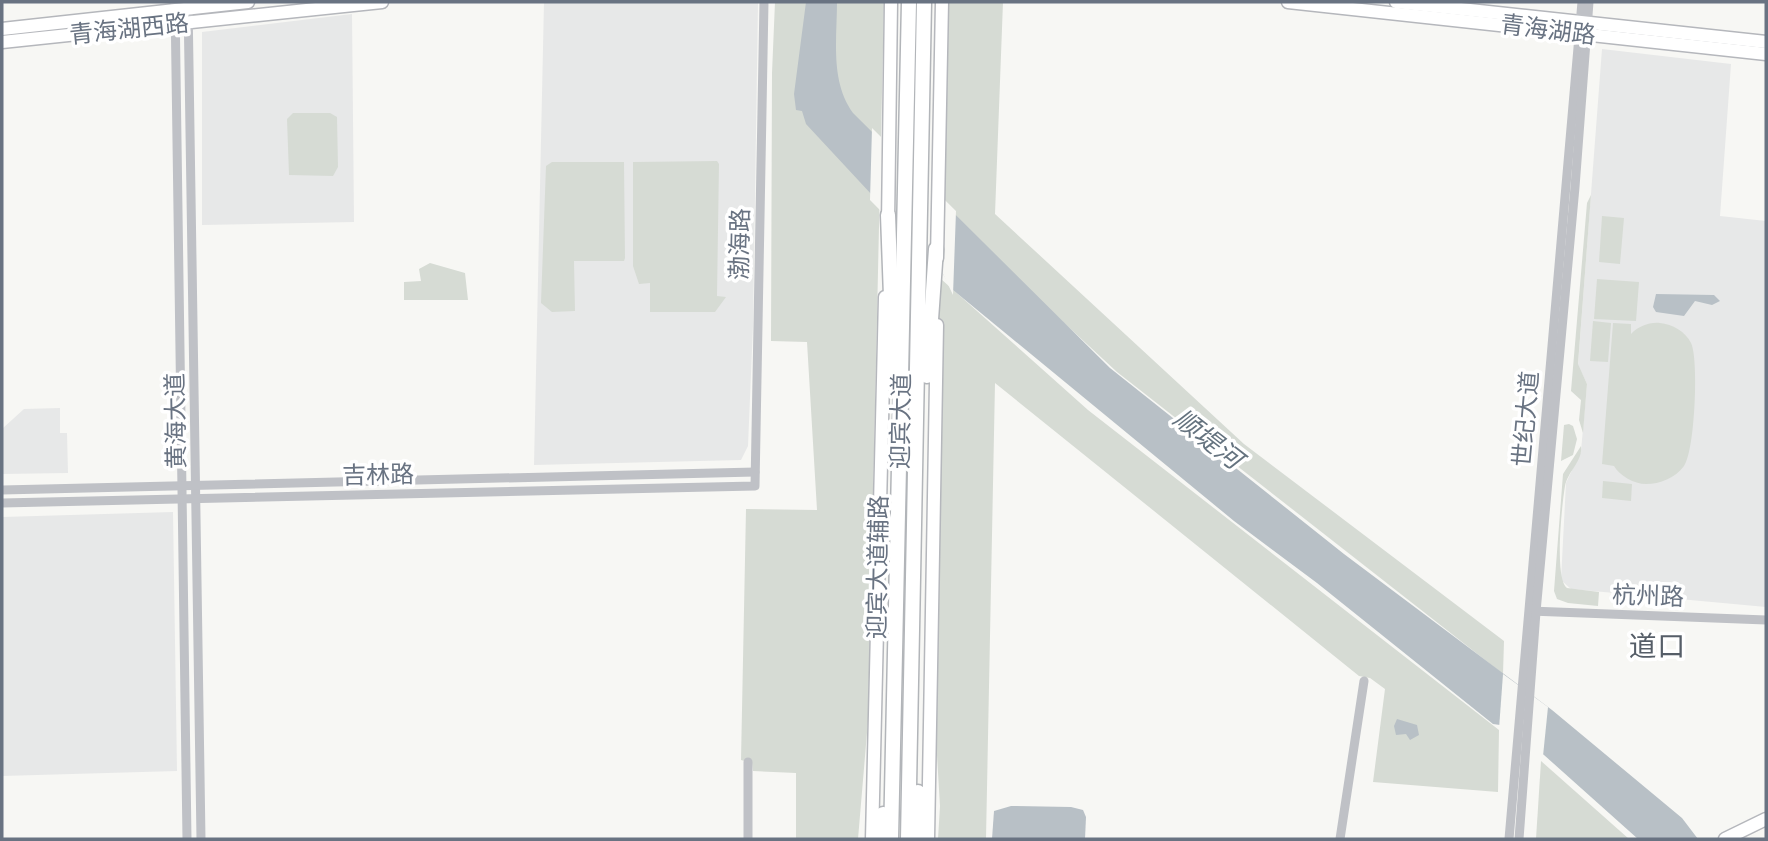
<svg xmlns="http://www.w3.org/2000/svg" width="1768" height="841" viewBox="0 0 1768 841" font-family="Jost,'Noto Sans SC',sans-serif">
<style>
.built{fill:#e7e8e8}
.green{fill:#d6dbd4}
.water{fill:#b8c0c6}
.pier{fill:#f7f7f4}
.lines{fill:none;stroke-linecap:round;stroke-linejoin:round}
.major-casing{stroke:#b5b7bc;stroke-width:15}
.highway-casing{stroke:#b2b5b9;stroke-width:17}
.minor{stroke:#bfc1c6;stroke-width:9}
.major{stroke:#fff;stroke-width:12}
.highway{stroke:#fff;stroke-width:14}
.labels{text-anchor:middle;stroke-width:7;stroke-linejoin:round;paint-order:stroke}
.street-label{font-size:24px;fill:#697382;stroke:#fff}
.water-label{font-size:26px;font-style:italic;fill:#65737f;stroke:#fff}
.quarter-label{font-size:28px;fill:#565e68;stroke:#fff}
</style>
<rect width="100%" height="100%" fill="#f7f7f4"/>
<g class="built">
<polygon points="544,2 758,2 753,326 748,446 741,460 534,465"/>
<polygon points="352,14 354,222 202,225 202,32"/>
<polygon points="1602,49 1731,64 1720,216 1766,221 1766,607 1571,589 1561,580 1566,483 1581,451 1587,384 1578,365"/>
<polygon points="60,408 60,433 67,433 68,473 2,474 2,429 24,409"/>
<polygon points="173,512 177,771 2,776 2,517"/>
</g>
<g class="green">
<polygon points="775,2 884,2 868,721 858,839 796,839 796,773 753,771 752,763 741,760 746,509 817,510 807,342 771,341 772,73"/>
<polygon points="942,2 1003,2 995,214 1244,444 1504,641 1503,674 1117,372 937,205"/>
<polygon points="293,113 330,113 337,117 338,167 333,176 289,175 287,119"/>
<polygon points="717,161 719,164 717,296 726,297 715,312 650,312 650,283 639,284 633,266 633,162"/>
<polygon points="552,162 624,162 625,258 624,261 574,261 575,311 552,312 541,303 546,166"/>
<polygon points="1591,195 1578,364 1587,384 1583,433 1579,420 1581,400 1571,391 1587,203"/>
<polygon points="1602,216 1624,218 1620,264 1599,262"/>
<polygon points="430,263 465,273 468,300 404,300 404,282 421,281 419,269"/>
<polygon points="941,279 1088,410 1499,730 1498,792 1373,782 1385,689 1370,678 1359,676 995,383 986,839 938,839 940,806 930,638 936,284"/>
<polygon points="1597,279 1639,282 1636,321 1594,319"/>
<polygon points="1593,321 1611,323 1608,362 1590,361"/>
<path d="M1613,323L1631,324V334C1639,326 1649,322 1660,323C1672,324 1686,332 1691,343C1699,359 1695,452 1684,466C1675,478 1660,484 1646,484C1634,484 1620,476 1614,466L1602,464Z"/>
<polygon points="1569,424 1573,426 1577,439 1573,455 1561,461 1564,425"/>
<path d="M1581,446C1583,461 1568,471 1565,486C1562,504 1554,578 1567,588L1599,592L1598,606L1568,603L1557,599L1554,591L1563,474Z"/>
<polygon points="1603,481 1632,484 1631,501 1602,498"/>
<polygon points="1541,761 1629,839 1536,839"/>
</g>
<g class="water">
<path d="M806,2H837C837,40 830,81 853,113L1110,368L1344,554L1552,710L1682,818L1698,839H1638L1544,755L1500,725L1493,724L1317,583L1234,521L953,290L938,266L806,124L802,111L796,110L794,94Z"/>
<polygon points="1656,294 1714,295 1720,301 1712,305 1695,301 1684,316 1656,312 1653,307"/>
<polygon points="1397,719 1417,725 1419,735 1410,740 1406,734 1396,735 1394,726"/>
<polygon points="1011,806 1071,807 1083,810 1086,817 1085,839 992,839 994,811"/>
</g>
<g class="pier">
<polygon points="872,128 956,211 953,295 943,274 870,200"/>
<polygon points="1503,674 1548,707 1543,756 1499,729"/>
</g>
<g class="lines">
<defs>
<g id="major">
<polyline points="1288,2 1766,54"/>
<polyline points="1396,2 1766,42"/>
<polyline points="2,29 248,2"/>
<polyline points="2,42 382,2"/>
<polyline points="888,223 891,2"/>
<polyline points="937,258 942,2"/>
<polyline points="872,839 885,297"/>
<polyline points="928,839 937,325"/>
<polyline points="1725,839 1766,819"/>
</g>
<g id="highway">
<polyline points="888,215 894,378"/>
<polyline points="927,376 936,249"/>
<polyline points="918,792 919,839"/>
<polyline points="880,839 883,814"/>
<polyline points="891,839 909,2"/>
<polyline points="908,839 924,2"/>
</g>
</defs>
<use href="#major" class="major-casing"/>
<use href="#highway" class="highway-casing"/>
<g class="minor">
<polyline points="175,2 187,839"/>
<polyline points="188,2 201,839"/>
<polyline points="2,490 755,472"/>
<polyline points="2,503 755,486 764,2"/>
<polyline points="1530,611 1766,620"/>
<polyline points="748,762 748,839"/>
<polyline points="1340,839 1364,681"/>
<polyline points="1509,839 1582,2"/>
<polyline points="1519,839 1536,612 1575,187 1589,2"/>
</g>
<use href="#major" class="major"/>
<use href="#highway" class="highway"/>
</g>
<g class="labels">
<g class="street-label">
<text transform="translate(129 29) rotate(-6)" y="8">青海湖西路</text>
<text transform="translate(1548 30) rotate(7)" y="8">青海湖路</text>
<text transform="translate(740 244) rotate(-89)" y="8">渤海路</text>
<text transform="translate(1526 419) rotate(-85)" y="8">世纪大道</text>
<text transform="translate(176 421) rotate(-91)" y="8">黄海大道</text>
<text transform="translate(901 421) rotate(-89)" y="8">迎宾大道</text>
<text transform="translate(378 475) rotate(-1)" y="8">吉林路</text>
<text transform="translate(878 567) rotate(-89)" y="8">迎宾大道辅路</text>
<text transform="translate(1648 596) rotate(2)" y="8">杭州路</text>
</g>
<g class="water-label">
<text transform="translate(1208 439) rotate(38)" y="9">顺堤河</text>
</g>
<g class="quarter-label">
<text x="1657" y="656">道口</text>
</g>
</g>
<rect width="1768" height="841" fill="none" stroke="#697382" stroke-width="7"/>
</svg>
